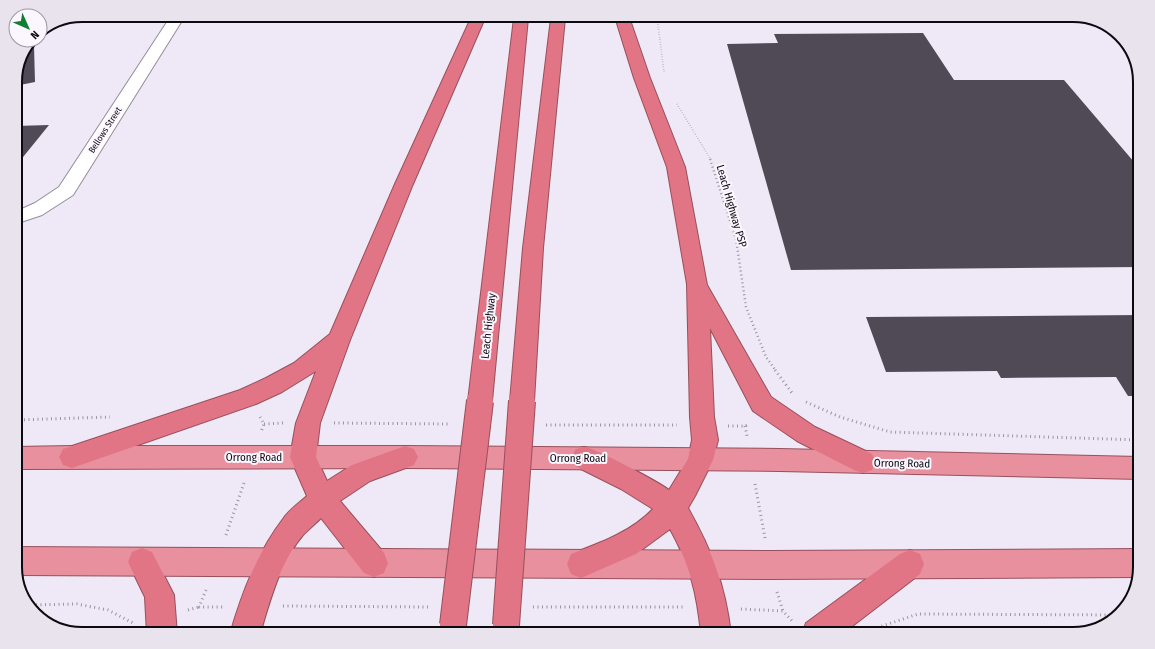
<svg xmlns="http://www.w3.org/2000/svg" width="1155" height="649" viewBox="0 0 1155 649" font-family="'Fira Sans Condensed',sans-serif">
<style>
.building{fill:#504a56}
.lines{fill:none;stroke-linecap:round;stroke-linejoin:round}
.minor-casing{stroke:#938d99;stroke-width:2}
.trunk-casing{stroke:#97505c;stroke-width:2}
.motorway-casing{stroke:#97505c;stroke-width:2}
.path-far2{stroke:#9a959f;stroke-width:1.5;stroke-dasharray:0.5 2;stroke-linecap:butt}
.path-far1{stroke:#9a959f;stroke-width:2.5;stroke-dasharray:1 3;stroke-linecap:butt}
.path{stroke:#9a959f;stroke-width:3;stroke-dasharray:1 3.5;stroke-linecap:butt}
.minor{fill:#fff;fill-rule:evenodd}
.trunk{fill:#e8909e;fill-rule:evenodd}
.motorway{fill:#e27585;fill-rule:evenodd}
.motorway-bridge-casing{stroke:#97505c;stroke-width:28;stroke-linecap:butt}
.motorway-bridge{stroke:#e27585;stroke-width:26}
.labels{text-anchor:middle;stroke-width:4;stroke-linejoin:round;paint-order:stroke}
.far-street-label{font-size:9px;fill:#0d0a0f;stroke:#fbf6ff}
.street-label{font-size:11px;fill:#0d0a0f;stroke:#fbf6ff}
.rim{fill:none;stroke:#0d0a0f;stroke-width:2}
</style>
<rect width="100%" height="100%" fill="#efe8f6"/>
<g class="building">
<polygon points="57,20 113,20 113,21 53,23"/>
<polygon points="923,33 954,80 1064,80 1140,169 1140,267 791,270 727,44 778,43 774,34"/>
<polygon points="34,46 35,82 15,86 15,78 29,47"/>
<polygon points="49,125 15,167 15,126"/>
<polygon points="1140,315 1140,396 1128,396 1116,377 1001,378 997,371 886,372 866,317"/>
</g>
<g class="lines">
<defs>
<polygon id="minor" points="169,19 183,19 73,195 42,215 15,224 15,212 35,203 59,187"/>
<g id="trunk">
<polygon points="72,446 405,446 780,449 1140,457 1140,479 780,471 405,468 15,469 15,447"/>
<polygon points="15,547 769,551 1140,549 1140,567 1137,577 769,579 16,575"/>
</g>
<g id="motorway">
<path d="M615,17H629L650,78L685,167L707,285L771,397L815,427L872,454L876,462L872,470L863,473L854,470L797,441L753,411L710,328L714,417L718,440L713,460L695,496L688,508C712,551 725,584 731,634H701C697,593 690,565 670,529L636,554L581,578L571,574L567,564L571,554C600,543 631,532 653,509L621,489L575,466L571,458L575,450C577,449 581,447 584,447C594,447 658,482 669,490L688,459L692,440L690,417L687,284L667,167L634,78Z"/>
<path d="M471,18H485L413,184L350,340L320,423L316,457L327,481L352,465L405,446L414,449L418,457L414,465L370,481L340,501L384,553L388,563L384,573L374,577L364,573L321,518C315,524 309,529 303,535C280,562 270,601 260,634H230C242,593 257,553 283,519C289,510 299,503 307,496L290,457L296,423L316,371L282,392L256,404L72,468L63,465L59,457L63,449L240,390L266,378L294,363L330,334L395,184Z"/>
<polygon points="514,18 528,18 492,401 489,408 480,411 471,408 468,401"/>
<polygon points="551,18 565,18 543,248 534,401 531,408 522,411 513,408 510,401 523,248"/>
<polygon points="142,548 152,552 174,595 177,634 147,634 145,597 128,562 132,552"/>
<polygon points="910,550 920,554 924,564 920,574 842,634 802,634 806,623 900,554"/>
</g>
</defs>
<use href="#minor" class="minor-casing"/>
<use href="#trunk" class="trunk-casing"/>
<use href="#motorway" class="motorway-casing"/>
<g class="path-far2">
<polyline points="657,17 664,72"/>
<polyline points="677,104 711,160"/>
</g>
<polyline class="path-far1" points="710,159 736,239 746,307 766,357 776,371"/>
<g class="path">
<polyline points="775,370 792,393"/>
<polyline points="806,402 840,417 890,432 1140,440"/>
<polyline points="260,417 264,424 261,432"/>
<polyline points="15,420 110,417"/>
<polyline points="334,423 451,424"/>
<polyline points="264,424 283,423"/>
<polyline points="546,425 677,425"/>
<polyline points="728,426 745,426 749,424"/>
<polyline points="745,426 747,436"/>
<polyline points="755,484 765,538"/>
<polyline points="226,535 244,483"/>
<polyline points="206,590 199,607 224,607"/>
<polyline points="777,592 783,611"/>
<polyline points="27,605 77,604 108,610 133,623"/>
<polyline points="283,606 428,607"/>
<polyline points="533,607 684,607"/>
<polyline points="741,609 783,611 793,622"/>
<polyline points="188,610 199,607"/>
<polyline points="873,629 918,614 1117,615"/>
</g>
<use href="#minor" class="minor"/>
<use href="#trunk" class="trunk"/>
<use href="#motorway" class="motorway"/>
<defs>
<g id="motorway-bridge">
<polyline points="453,625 480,401"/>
<polyline points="506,625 522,401"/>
</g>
</defs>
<use href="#motorway-bridge" class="motorway-bridge-casing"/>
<use href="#motorway-bridge" class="motorway-bridge"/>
</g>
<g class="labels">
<g class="far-street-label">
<text transform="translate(105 130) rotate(-57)" y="3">Bellows Street</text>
</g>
<g class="street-label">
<text transform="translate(732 206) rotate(74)" y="4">Leach Highway PSP</text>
<text transform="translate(488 326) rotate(-84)" y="4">Leach Highway</text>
<text x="254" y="461">Orrong Road</text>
<text x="578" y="462">Orrong Road</text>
<text transform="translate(902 463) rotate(1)" y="4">Orrong Road</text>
</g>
</g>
<path d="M0 0H1155V649H0ZM82 22H1073A60 60 0 0 1 1133 82V567A60 60 0 0 1 1073 627H82A60 60 0 0 1 22 567V82A60 60 0 0 1 82 22Z" fill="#e8e3ec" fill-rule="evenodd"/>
<path class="rim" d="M82 22H1073A60 60 0 0 1 1133 82V567A60 60 0 0 1 1073 627H82A60 60 0 0 1 22 567V82A60 60 0 0 1 82 22Z"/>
<g transform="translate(28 28) rotate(135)"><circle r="19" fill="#fbf6ff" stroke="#9c989f"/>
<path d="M0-3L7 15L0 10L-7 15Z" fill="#117e33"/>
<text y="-6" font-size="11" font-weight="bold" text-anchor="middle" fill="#0d0a0f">N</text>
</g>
</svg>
